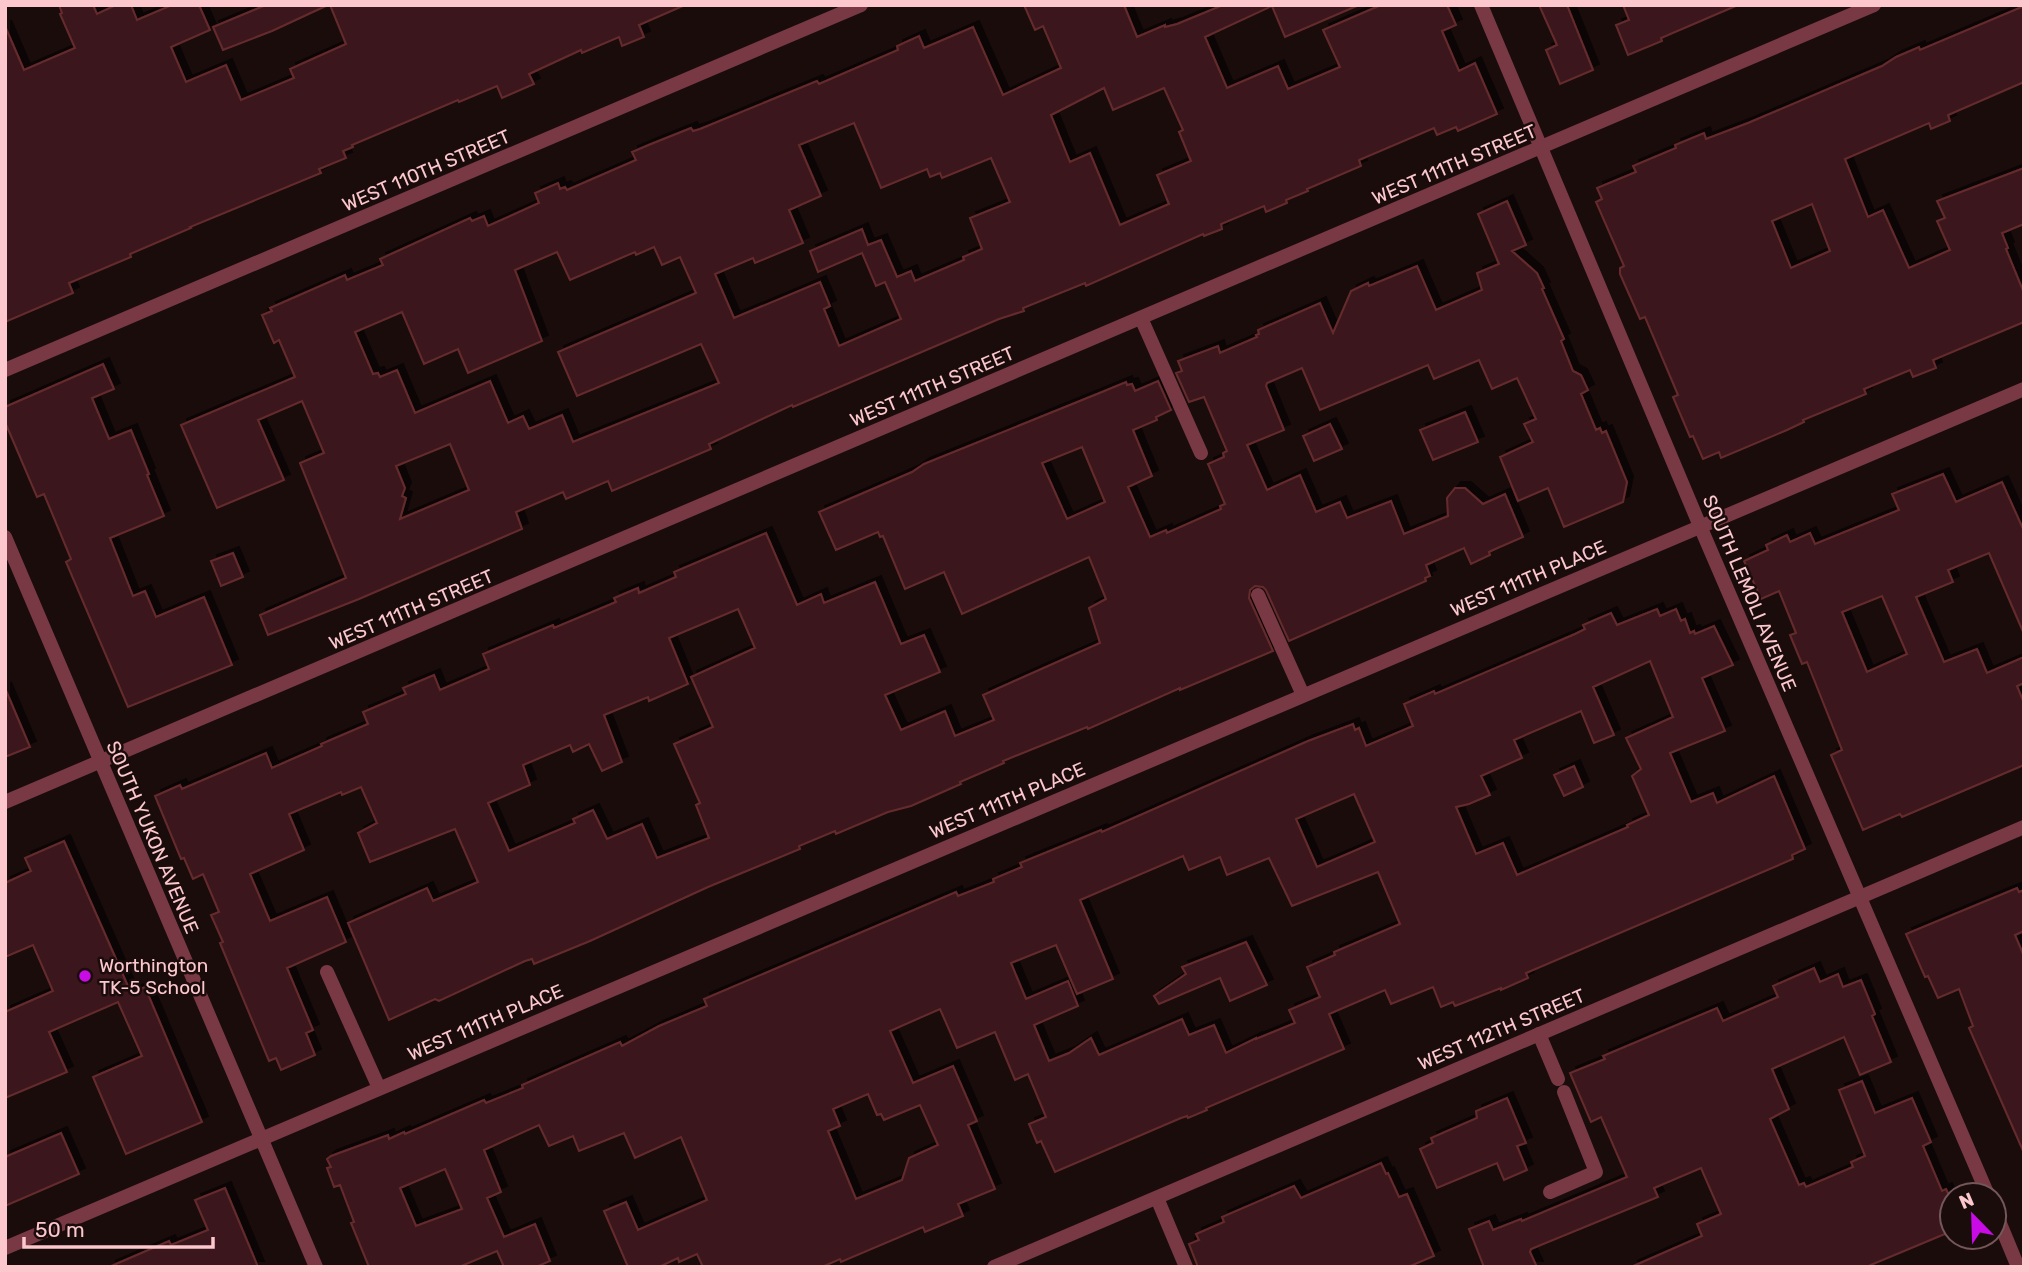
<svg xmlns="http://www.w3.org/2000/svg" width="2029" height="1272" viewBox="0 0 2029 1272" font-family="Rubik,sans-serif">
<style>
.building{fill:#3b191a;stroke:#662c2e;stroke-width:2;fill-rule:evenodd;filter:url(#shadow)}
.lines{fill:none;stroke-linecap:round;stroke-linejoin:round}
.lane{stroke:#783945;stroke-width:14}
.street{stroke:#783945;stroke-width:14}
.poi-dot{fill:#c90be6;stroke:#1b0c0c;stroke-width:2.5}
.labels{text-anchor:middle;stroke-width:5;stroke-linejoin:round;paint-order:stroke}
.street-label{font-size:19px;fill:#fcc8ce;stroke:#1b0c0c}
.poi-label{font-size:19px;fill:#fcc8ce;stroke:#1b0c0c;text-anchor:start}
</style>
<defs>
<filter id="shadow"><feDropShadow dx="6" dy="-6" stdDeviation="0" flood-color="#0009"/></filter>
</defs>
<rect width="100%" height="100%" fill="#1b0c0c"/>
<g class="building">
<polygon points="59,5 93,5 97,14 116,5 131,5 137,20 172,5 199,5 210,30 171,47 186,82 226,65 241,100 294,78 290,69 346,44 330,5 685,5 639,25 644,37 622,46 619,37 582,53 581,50 529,74 534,84 502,98 497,86 459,102 458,100 352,145 353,147 343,151 346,158 319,169 321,173 190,227 191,228 130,254 131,257 69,283 73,293 5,322 5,26 24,70 75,48 60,14 62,13"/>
<polygon points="266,5 328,5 272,31 223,50 213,27"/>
<path d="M1024,5H1124L1137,37L1165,25V27L1177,24L1223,5H1359L1285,37L1272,6L1205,37L1227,88L1278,66L1288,89L1340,67L1323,30L1381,5H1447L1456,25L1442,31L1459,71L1475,63L1497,114L1458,131L1456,127L1437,135L1434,128L1359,160L1361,166L1307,189L1308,191L1286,200L1287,203L1266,212L1264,206L1221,224L1222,229L1204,236L1203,234L1086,286L1085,283L1023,308L1024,311L999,319L793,407L792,405L709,444L711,449L612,491L608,481L566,499L563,492L516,512L522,529L359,599L268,635L260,615L346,578L300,463L324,453L302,401L258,420L284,480L217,508L181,425L295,377L279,340L274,343L262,315L272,311L270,308L345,275L347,280L383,265L380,259L470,218L472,221L484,216L488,226L539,203L535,193L558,183L560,189L565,187L567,190L636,160L632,152L651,144L691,128L693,131L700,129L817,81L819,84L898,50L897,46L919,36L924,48L973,27L1003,95L1061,68L1043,26L1035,30ZM1104,88L1113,110L1164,88L1183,130L1179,132L1191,161L1157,175L1169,204L1120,225L1090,153L1070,162L1051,115ZM854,123L881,188L927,169L930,177L940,173L942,178L991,158L1010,202L970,218L982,249L963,257L964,260L915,281L911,271L897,277L881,240L868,245L862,229L810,251L818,272L862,253L876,286L885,282L901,319L839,346L824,309L830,306L820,282L734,318L715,274L753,258L755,263L803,243L789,210L821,196L799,145ZM654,247L662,265L680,257L696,293L558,352L577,396L701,344L719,383L573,442L562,415L529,429L523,416L508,423L490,381L415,413L397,370L380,377L378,373L373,374L355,332L402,312L424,364L458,349L468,373L542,341L515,270L557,252L570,280L635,252L636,255ZM450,444L469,490L400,519L406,498L402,496L405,488L396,466Z"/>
<polygon points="1539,5 1567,5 1593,70 1560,84 1546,50 1557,45"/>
<polygon points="1623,5 1738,5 1661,38 1662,41 1628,55 1616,25 1629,20"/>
<path d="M2024,6V82L1948,115L1950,121L1931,129L1929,123L1845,159L1868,217L1883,210L1909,268L1950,250L1937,221L1945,218L1937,201L2024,168V224L2002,233L2008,248L2006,249L2024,293V322L1933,360L1936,368L1913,377L1910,370L1864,389L1866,394L1803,420L1804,422L1787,430L1721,458L1719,452L1703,459L1693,436L1690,437L1673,397L1678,395L1645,317L1640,319L1620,274V268L1624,266L1596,202L1602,199L1597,188L1636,172L1633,166L1676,148L1675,145L1704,133L1706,139L1748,123L1882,66L1896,57L1919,47L1920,50ZM1812,204L1830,251L1791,268L1772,221Z"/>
<path d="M1507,201L1526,245L1512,251L1537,273L1544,288L1542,289L1564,339L1561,341L1573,371L1581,375L1588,390L1581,394L1596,430L1600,428L1602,433L1606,431L1627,482L1623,502L1564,527L1548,488L1518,501L1500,457L1533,442L1524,424L1536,419L1517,378L1492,389L1479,360L1434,379L1428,365L1320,410L1302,368L1267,383L1266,386L1284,430L1247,445L1267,490L1300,475L1316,512L1340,502L1347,518L1391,501L1404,534L1448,516L1447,498L1455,488H1465L1483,504L1505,494L1523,537L1493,550L1489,552L1490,555L1471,564L1464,548L1426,565L1430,576L1425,578L1426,581L1289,641L1266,590L1263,587L1255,586L1250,590L1249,598L1273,651L1180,690V688L1088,729L1087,727L1003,761L1004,763L960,782L961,784L911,806L888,812L836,834L835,831L799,846L800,849L708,887L590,941L534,964L532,959L525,961L439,1001L435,999L389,1020L348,923L427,888L433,901L478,882L455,829L370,862L358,833L377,823L361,787L342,795L341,792L289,814L304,850L250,874L270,921L327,897L346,942L287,968L313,1030L306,1033L315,1055L281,1070L276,1058L269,1061L220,943L223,942L211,915L219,912L203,874L193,879L184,858L181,859L155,796L180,785L182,789L266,753L272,768L322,746L321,744L368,724L363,712L406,694L403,688L434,675L440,690L489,669L483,654L553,625L554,628L616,602L614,598L638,588L639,593L676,577L674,572L766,533L797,605L821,594L824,603L875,582L901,644L924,635L940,672L885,695L901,730L945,711L955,736L994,720L983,695L1100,643L1089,608L1106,599L1089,557L962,614L944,572L905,589L883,536L880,537L878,532L836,550L819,512L912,472L924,464L1102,392L1126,382L1127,385L1132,384L1135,391L1158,381L1171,410L1156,417L1157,420L1133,430L1152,476L1128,487L1150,537L1166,530L1167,533L1221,509L1220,506L1225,504L1208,464L1224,457L1223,453L1227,451L1204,397L1189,402L1176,373L1182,371L1178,361L1218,346L1220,353L1257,337L1256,335L1259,334L1258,330L1320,303L1333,333L1351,291L1368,283L1369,286L1417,266L1436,310L1482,290L1477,273L1499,264L1478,214ZM1082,447L1105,502L1067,519L1042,463ZM738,609L755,648L691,677L713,727L674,744L700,803L696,805L709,838L657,858L642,824L607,839L593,810L573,819L575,823L509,851L488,803L530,785L523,765L570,745L573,752L589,744L602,771L622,762L604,715L648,697L649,701L688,684L669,638Z"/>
<polygon points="103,364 114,389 92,398 109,439 131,430 149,474 147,475 164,516 110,538 133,596 145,591 156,617 204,597 232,665 128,707 66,562 71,559 44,494 37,497 5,422 5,407"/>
<polygon points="1465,412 1478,442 1433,460 1420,430"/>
<polygon points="1330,424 1342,449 1314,461 1303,436"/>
<path d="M1943,474L1956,502L2002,482L2024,531V634L1989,553L1948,570L1953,582L1916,597L1944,662L1977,649L1987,673L2024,657V683L2017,686L2024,703V765L1902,817L1900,814L1863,830L1831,755L1842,750L1807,662L1802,664L1790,635L1796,633L1779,591L1761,599L1744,561L1768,550L1766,545L1787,535L1790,542L1810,533L1815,544L1899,510L1892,494ZM1882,596L1907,654L1867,672L1842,612Z"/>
<polygon points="233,553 243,577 221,586 211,561"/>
<path d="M1657,609L1660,616L1676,609L1681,621L1685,619L1690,633L1694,631L1695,634L1714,626L1733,665L1702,678L1725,731L1670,753L1691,802L1713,793L1717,803L1774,776L1805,849L1792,855L1793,859L1526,973L1528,978L1501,990V988L1455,1006L1453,1002L1441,1007L1433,987L1391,1004L1385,990L1329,1014L1344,1049L1206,1108L1207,1110L1188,1118L1187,1116L1181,1118L1055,1172L1041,1141L1037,1143L1029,1124L1046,1117L1028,1074L1015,1080L995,1032L957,1048L940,1009L890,1031L913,1083L953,1066L977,1121L968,1125L995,1189L958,1204L963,1216L925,1232L923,1227L841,1262L840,1259L822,1267H703L697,1254L679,1262L678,1258L659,1267H628L604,1211L626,1202L638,1230L707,1200L681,1137L635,1158L624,1133L579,1151L573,1136L549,1146L539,1125L484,1150L501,1192L487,1198L504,1237L535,1224L550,1261L536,1267H504L497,1251L459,1267H369L351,1223L354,1222L340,1185L334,1187L327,1168L331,1167L327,1159L331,1156L388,1135L389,1139L404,1132L405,1134L484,1100L486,1103L523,1088L522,1085L620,1042L622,1046L659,1026L707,1006L704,999L956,892L958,896L994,882L993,879L1022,867L1020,863L1101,830L1102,832L1308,741L1353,724L1355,730L1359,728L1366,746L1413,726L1404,704L1434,691L1435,694L1575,634L1585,629L1583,625L1611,613L1617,625ZM1650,661L1673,717L1626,738L1641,769L1632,776L1649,815L1627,825L1628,827L1517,875L1503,843L1476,854L1456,807L1469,804L1490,795L1481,776L1522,758L1514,740L1581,711L1594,743L1614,735L1593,687ZM1354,794L1375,842L1317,867L1296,819ZM1183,856L1189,870L1220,857L1227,875L1269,858L1292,906L1378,872L1400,924L1334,952L1335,955L1307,967L1320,997L1289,1010L1295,1023L1256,1039V1038L1226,1053L1214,1025L1189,1035L1182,1019L1099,1055L1091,1038L1069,1053L1049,1061L1034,1025L1078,1006L1068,981L1026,999L1011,963L1056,945L1077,994L1113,979L1080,900ZM868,1094L877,1115L881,1114L884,1120L920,1105L938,1145L909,1158L902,1180L856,1199L828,1131L840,1126L833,1109ZM445,1169L462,1209L416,1226L400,1188Z"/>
<polygon points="5,688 30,747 5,757"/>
<polygon points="1574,766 1583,787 1564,796 1554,775"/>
<polygon points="64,841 131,993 145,987 202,1122 126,1154 93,1077 142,1056 118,1002 49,1032 67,1072 5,1098 5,1012 53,991 33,945 5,957 5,883 31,871 25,858"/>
<polygon points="2017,888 2019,892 2024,890 2024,931 2015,935 2024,956 2024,1153 1969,1028 1973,1026 1959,989 1938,998 1928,976 1925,977 1906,934"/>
<polygon points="1246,942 1267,985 1230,1001 1220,978 1159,1004 1154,996 1186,974 1182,967"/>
<polygon points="1814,968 1820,982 1838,974 1843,987 1861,980 1875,1014 1872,1016 1891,1062 1860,1075 1844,1037 1772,1069 1789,1109 1770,1119 1799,1185 1804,1183 1806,1187 1853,1167 1851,1162 1865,1156 1839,1090 1862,1081 1875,1113 1912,1098 1931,1142 1923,1146 1942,1191 1946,1189 1952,1202 1952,1231 1866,1267 1631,1267 1702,1236 1697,1224 1721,1214 1701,1168 1654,1188 1658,1197 1531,1249 1530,1252 1537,1267 1484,1267 1469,1229 1489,1221 1493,1230 1521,1219 1522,1221 1627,1177 1601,1117 1591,1122 1570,1073 1605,1059 1603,1056 1717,1008 1723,1021 1778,997 1773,986"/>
<polygon points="1507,1098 1526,1143 1517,1146 1527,1170 1504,1180 1497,1163 1437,1188 1420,1149 1433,1143 1431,1138 1477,1118 1476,1111"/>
<polygon points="61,1133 79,1174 5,1206 5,1157"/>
<polygon points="1381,1163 1386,1174 1388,1173 1399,1197 1407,1194 1434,1256 1408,1267 1198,1267 1189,1244 1199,1240 1196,1234 1224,1222 1222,1217 1294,1186 1301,1198"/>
<polygon points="225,1188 258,1267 109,1267 169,1241 171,1245 208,1230 195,1200"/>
</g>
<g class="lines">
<g class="lane">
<polyline points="1141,318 1201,453"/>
<polyline points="1258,595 1303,695"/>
<polyline points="327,972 379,1088"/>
<polyline points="1539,1034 1558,1079"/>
<polyline points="1550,1192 1596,1172 1564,1092"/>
<polyline points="1157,1198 1186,1267"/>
</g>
<g class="street">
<polyline points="1481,5 1700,526 1988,1195"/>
<polyline points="5,370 861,5"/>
<polyline points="5,537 316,1267"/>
<polyline points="5,802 1874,5"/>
<polyline points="1994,1209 2018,1267"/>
<polyline points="5,1248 2024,389"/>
<polyline points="994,1267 2024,827"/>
</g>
</g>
<circle class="poi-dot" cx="85" cy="976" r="7"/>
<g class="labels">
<g class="street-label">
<text transform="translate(1454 164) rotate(-23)" y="7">WEST 111TH STREET</text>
<text transform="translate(426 170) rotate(-23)" y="7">WEST 110TH STREET</text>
<text transform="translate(932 386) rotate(-23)" y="7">WEST 111TH STREET</text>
<text transform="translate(1528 578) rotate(-23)" y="7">WEST 111TH PLACE</text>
<text transform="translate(1750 593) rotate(67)" y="7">SOUTH LEMOLI AVENUE</text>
<text transform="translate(411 609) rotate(-23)" y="7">WEST 111TH STREET</text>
<text transform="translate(1007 800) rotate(-23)" y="7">WEST 111TH PLACE</text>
<text transform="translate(153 837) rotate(67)" y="7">SOUTH YUKON AVENUE</text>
<text transform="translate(485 1022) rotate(-23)" y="7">WEST 111TH PLACE</text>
<text transform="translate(1501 1029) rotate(-23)" y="7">WEST 112TH STREET</text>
</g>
<g class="poi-label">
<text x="99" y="972">Worthington<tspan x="99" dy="22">TK-5 School</tspan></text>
</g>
</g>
<rect width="2029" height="1272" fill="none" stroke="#fcc8ce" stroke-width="14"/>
<g transform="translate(1973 1216) rotate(337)"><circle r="33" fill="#1b0c0c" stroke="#75575a" stroke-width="2"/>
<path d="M0-5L12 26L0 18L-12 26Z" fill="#c90be6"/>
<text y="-10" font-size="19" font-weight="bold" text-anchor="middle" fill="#fcc8ce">N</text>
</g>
<path d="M24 1237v10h189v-10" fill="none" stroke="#fcc8ce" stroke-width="3.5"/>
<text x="35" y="1237" font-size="21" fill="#fcc8ce" stroke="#1b0c0c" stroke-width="5" paint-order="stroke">50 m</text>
</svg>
